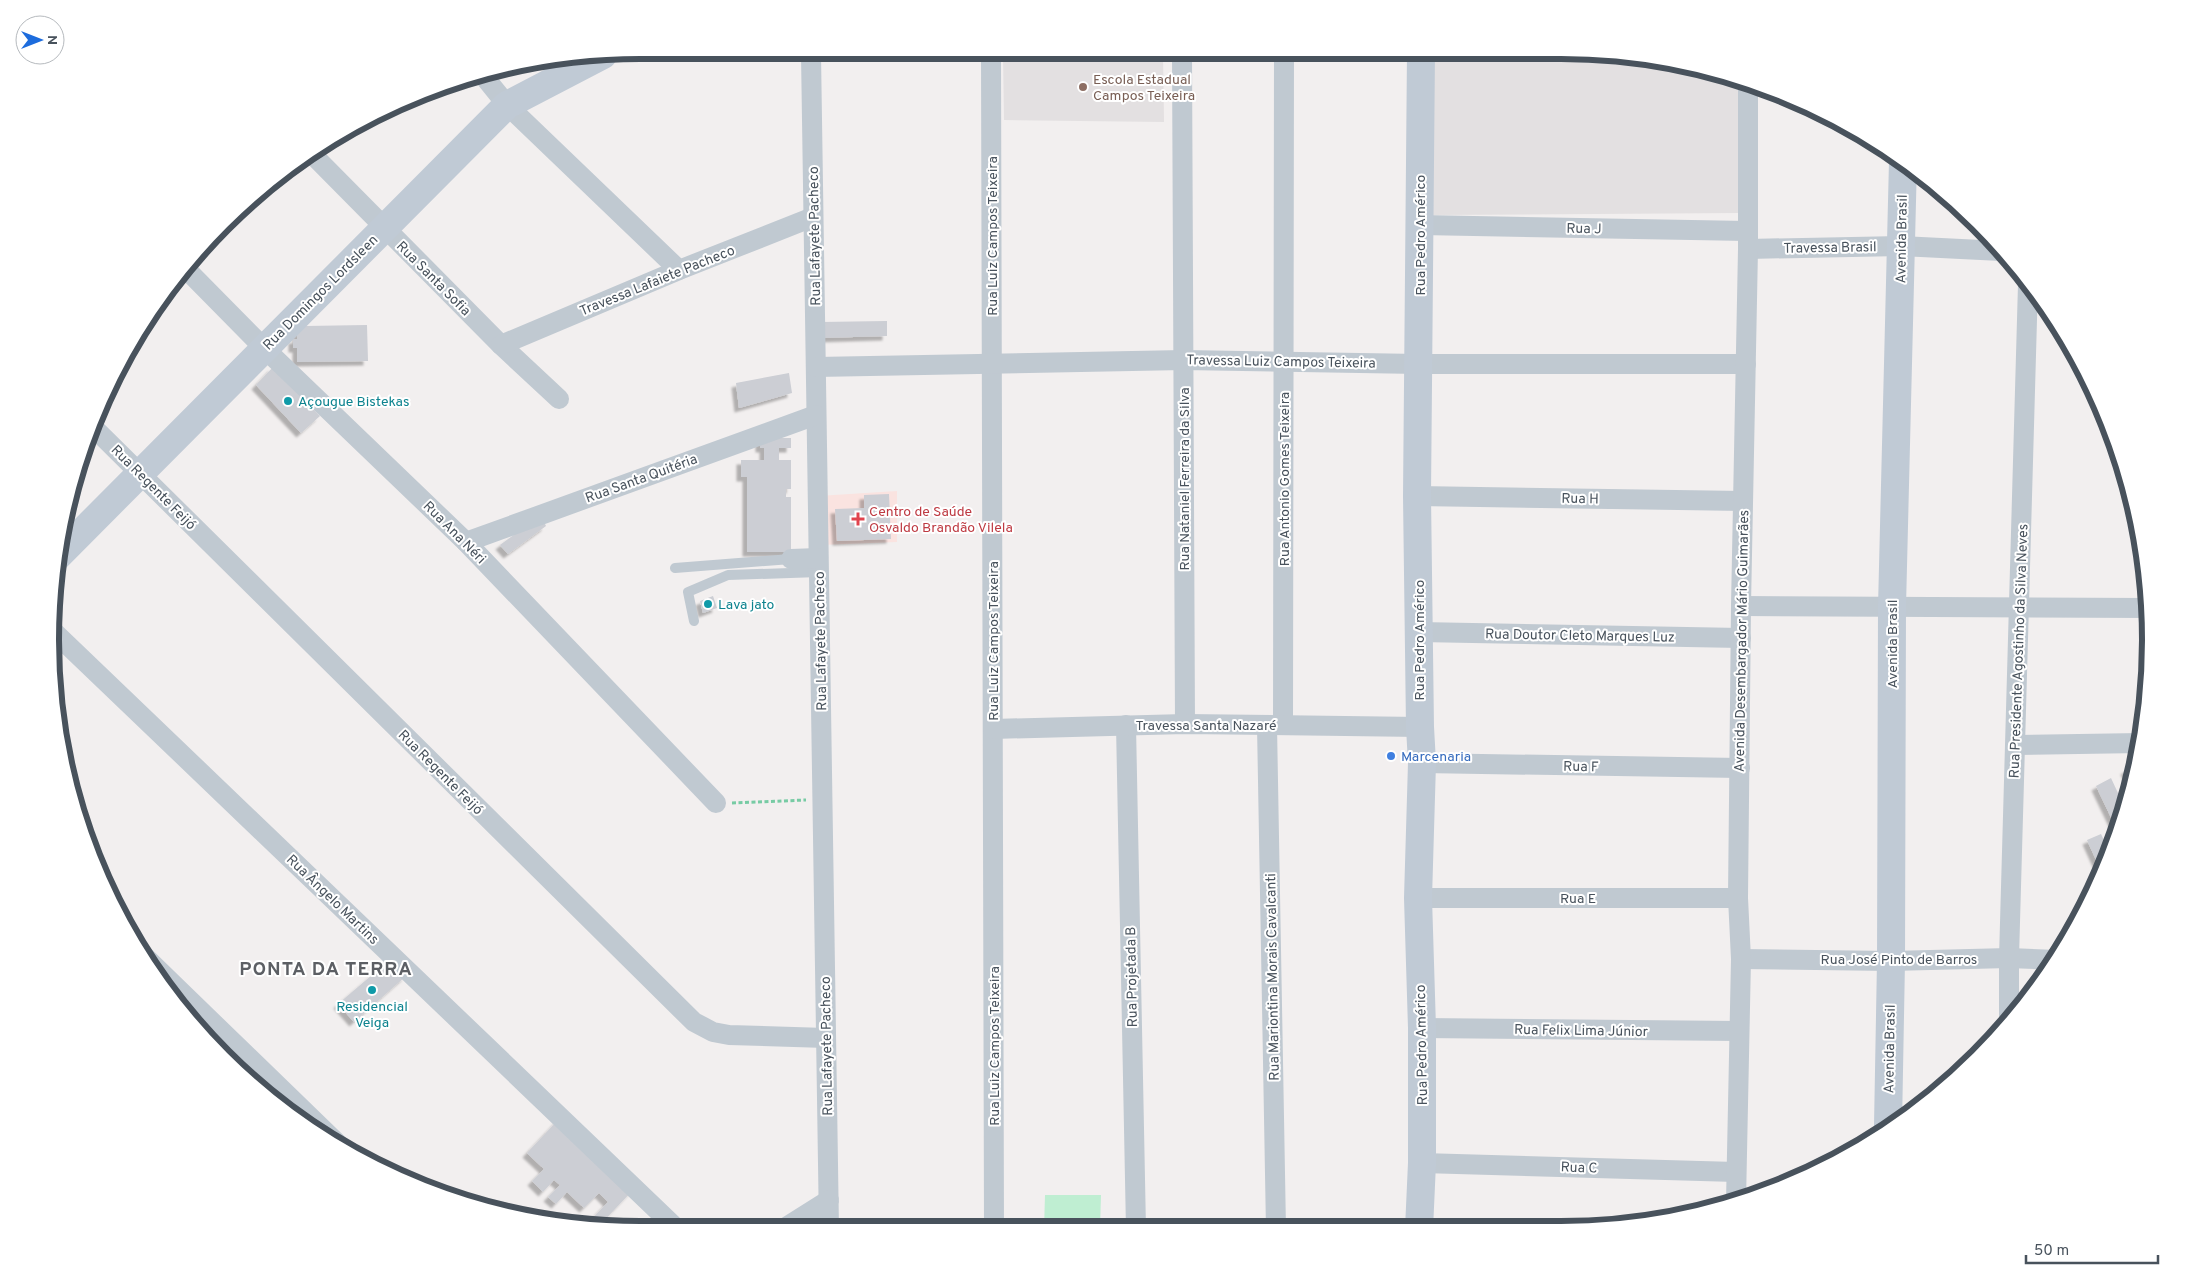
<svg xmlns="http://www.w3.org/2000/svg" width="2201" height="1280" viewBox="0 0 2201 1280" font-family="Overpass,sans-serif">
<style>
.education{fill:#e3e0e1}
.medical{fill:#fae3e0}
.green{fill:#bfeed2}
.building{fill:#ccced4;filter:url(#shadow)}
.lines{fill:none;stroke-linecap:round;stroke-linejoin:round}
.path{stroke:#77cba4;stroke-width:3;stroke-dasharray:4 2.5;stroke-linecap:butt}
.lane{stroke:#c0c9d1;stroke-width:10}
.street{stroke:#c0c9d1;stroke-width:20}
.secondary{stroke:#c0cad5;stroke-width:28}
.education-dot{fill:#8d6e63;stroke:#fff;stroke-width:2}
.culture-dot{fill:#0f9aa8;stroke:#fff;stroke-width:2}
.health-dot{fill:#e0444e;stroke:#fff;stroke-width:2}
.shop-dot{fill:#3f7fe0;stroke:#fff;stroke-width:2}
.labels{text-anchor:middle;stroke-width:4;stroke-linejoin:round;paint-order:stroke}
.education-label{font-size:14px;fill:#785e54;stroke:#fff;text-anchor:start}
.street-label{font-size:14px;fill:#48525c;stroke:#fff}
.culture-label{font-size:14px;fill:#0d838f;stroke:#fff;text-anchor:start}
.health-label{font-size:14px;fill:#be3a42;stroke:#fff;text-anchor:start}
.shop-label{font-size:14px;fill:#366cbe;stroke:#fff;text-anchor:start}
.district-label{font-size:19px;font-weight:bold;letter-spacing:1px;fill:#5c5f64;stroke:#fff}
.rim{fill:none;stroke:#48525c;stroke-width:6}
</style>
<defs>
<filter id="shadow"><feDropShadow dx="-4.5" dy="4.5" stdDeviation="1" flood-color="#0004"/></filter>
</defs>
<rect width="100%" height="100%" fill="#f2efef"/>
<g class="education">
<polygon points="1600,51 1740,79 1739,213 1432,215 1432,52"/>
<polygon points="1003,53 1163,53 1164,122 1004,120"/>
</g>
<polygon class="medical" points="897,491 897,542 819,545 818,496"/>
<polygon class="green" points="1045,1195 1101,1195 1100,1229 1044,1229"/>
<g class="building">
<polygon points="887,321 887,336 821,338 820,322"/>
<polygon points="367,325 368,361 297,362 297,348 293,348 293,339 297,339 297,334 305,326"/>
<polygon points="273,367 320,416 301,433 256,385"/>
<polygon points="789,373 792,393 739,408 736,383"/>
<polygon points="760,438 791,438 791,448 779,448 779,460 791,460 791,489 786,489 786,497 791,497 791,552 747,552 747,477 741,477 741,460 764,460 764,448 760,448"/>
<polygon points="889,494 891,539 837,541 835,509 864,508 864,495"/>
<polygon points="544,522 546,526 508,554 500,545 515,534"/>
<polygon points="713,596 717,608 703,613 700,601"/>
<polygon points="2137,764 2131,783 2125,770"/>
<polygon points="2111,778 2124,806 2117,830 2096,786"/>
<polygon points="2101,834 2110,853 2102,873 2087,840"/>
<polygon points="392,958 406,976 354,1022 338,1004"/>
<polygon points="559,1119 633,1190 597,1228 591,1227 588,1223 608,1202 599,1193 584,1208 567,1192 556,1204 548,1197 560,1185 554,1180 543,1192 532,1181 544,1169 527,1153"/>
</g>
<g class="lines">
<polyline class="path" points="732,803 806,800"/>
<g class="lane">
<polyline points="675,568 791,559"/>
<polyline points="694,621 688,592 728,575 819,572"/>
</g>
<g class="street">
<polyline points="1182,53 1185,724"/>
<polyline points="811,54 829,1229"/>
<polyline points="991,54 994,1229"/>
<polyline points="482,74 507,105 679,270"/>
<polyline points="311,153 501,345 559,399"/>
<polyline points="1421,225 1747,231"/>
<polyline points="1748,249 1901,246 2001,251"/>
<polyline points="185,268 264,348 466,542 716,803"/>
<polyline points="501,345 679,270 813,217"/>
<polyline points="816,367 1184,360 1419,364 1746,364"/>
<polyline points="93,427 694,1022 713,1032 729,1035 826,1038"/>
<polyline points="1417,496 1743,501"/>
<polyline points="466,542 816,415"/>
<polyline points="791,559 818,558"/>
<polyline points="1741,606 2148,608"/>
<polyline points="53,631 677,1229"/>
<polyline points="1419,632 1741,638"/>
<polyline points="1126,725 1136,1229"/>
<polyline points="1267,725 1276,1229"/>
<polyline points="1283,725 1284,52"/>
<polyline points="993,729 1185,724 1420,727"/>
<polyline points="2016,745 2141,743"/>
<polyline points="1422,763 1740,768"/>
<polyline points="1418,898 1738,898"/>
<polyline points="140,952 337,1143"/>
<polyline points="1741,959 1891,961 2009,958 2056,960"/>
<polyline points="2009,1019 2009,958 2028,284"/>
<polyline points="1422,1028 1739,1031"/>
<polyline points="1422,1163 1736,1172"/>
<polyline points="1736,1202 1741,959 1738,898 1741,606 1748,249 1748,81"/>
<polyline points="783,1229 829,1200"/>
</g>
<g class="secondary">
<polyline points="56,558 507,105 603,55"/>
<polyline points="1888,1126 1891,961 1892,607 1903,161"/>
<polyline points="1419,1229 1422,1163 1422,1028 1418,898 1422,763 1420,727 1417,496 1421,52"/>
</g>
</g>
<circle class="education-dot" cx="1083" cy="87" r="5"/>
<g class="culture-dot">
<circle cx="288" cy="401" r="5"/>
<circle cx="708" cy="604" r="5"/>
<circle cx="372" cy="990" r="5"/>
</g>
<path class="health-dot" d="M855.5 511.5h5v5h5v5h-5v5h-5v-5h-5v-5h5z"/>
<circle class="shop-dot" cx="1391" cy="756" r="5"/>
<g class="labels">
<g class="education-label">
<text x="1093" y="84">Escola Estadual<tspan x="1093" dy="16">Campos Teixeira</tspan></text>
</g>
<g class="street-label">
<text transform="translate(1584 228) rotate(1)" y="5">Rua J</text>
<text transform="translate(1420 235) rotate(-90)" y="5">Rua Pedro Américo</text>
<text transform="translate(814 236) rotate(-91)" y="5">Rua Lafayete Pacheco</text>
<text transform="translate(992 236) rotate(-90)" y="5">Rua Luiz Campos Teixeira</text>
<text transform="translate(1901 239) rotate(-89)" y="5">Avenida Brasil</text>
<text transform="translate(1830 247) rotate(-1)" y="5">Travessa Brasil</text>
<text transform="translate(434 278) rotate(45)" y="5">Rua Santa Sofia</text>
<text transform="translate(657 280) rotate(-22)" y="5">Travessa Lafaiete Pacheco</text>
<text transform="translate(320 292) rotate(-45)" y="5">Rua Domingos Lordsleen</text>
<text transform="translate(1281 361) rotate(1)" y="5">Travessa Luiz Campos Teixeira</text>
<text transform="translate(641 478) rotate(-20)" y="5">Rua Santa Quitéria</text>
<text transform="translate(1184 479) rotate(-90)" y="5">Rua Nataniel Ferreira da Silva</text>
<text transform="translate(1284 479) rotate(-90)" y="5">Rua Antonio Gomes Teixeira</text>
<text transform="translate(154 487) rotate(45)" y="5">Rua Regente Feijó</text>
<text transform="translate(1580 498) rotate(1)" y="5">Rua H</text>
<text transform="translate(455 532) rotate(45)" y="5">Rua Ana Néri</text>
<text transform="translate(1580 635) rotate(1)" y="5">Rua Doutor Cleto Marques Luz</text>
<text transform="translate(1419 640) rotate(-90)" y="5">Rua Pedro Américo</text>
<text transform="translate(820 641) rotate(-91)" y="5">Rua Lafayete Pacheco</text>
<text transform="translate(993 641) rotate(-90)" y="5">Rua Luiz Campos Teixeira</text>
<text transform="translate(1741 641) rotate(-89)" y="5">Avenida Desembargador Mário Guimarães</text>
<text transform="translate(1892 644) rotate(-90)" y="5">Avenida Brasil</text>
<text transform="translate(2018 651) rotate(-88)" y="5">Rua Presidente Agostinho da Silva Neves</text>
<text x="1206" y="730">Travessa Santa Nazaré</text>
<text transform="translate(1581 766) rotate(1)" y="5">Rua F</text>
<text transform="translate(441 772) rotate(45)" y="5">Rua Regente Feijó</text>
<text x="1578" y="903">Rua E</text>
<text transform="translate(333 899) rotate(44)" y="5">Rua Ângelo Martins</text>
<text x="1899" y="964">Rua José Pinto de Barros</text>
<text transform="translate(1131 977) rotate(-91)" y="5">Rua Projetada B</text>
<text transform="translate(1272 977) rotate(-91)" y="5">Rua Mariontina Morais Cavalcanti</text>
<text transform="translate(1581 1030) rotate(1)" y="5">Rua Felix Lima Júnior</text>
<text transform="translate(1421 1045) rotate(-91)" y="5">Rua Pedro Américo</text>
<text transform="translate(826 1046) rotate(-91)" y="5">Rua Lafayete Pacheco</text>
<text transform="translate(994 1046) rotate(-90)" y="5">Rua Luiz Campos Teixeira</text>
<text transform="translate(1889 1049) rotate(-89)" y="5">Avenida Brasil</text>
<text transform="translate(1579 1167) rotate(2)" y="5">Rua C</text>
</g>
<g class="culture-label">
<text x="298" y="406">Açougue Bistekas</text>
<text x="718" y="609">Lava jato</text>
<text x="372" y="1011" text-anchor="middle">Residencial<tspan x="372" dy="16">Veiga</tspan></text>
</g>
<g class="health-label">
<text x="869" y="516">Centro de Saúde<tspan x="869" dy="16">Osvaldo Brandão Vilela</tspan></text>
</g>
<g class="shop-label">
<text x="1401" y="761">Marcenaria</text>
</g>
<g class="district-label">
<text x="326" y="975">PONTA DA TERRA</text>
</g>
</g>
<path d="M0 0H2201V1280H0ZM640 59H1561A581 581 0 0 1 2142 640V640A581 581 0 0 1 1561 1221H640A581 581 0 0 1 59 640V640A581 581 0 0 1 640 59Z" fill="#fff" fill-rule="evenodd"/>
<path class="rim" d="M640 59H1561A581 581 0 0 1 2142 640V640A581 581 0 0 1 1561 1221H640A581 581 0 0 1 59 640V640A581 581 0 0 1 640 59Z"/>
<g transform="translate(40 40) rotate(90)"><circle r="24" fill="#ffffff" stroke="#b6babe"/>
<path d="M0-4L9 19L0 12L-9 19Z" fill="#1d6cdd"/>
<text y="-8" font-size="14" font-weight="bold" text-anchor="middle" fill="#48525c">N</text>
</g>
<path d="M2026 1255v8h132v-8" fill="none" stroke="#48525c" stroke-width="2.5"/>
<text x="2034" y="1255" font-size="15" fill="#48525c" stroke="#ffffff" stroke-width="4" paint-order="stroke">50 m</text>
</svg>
